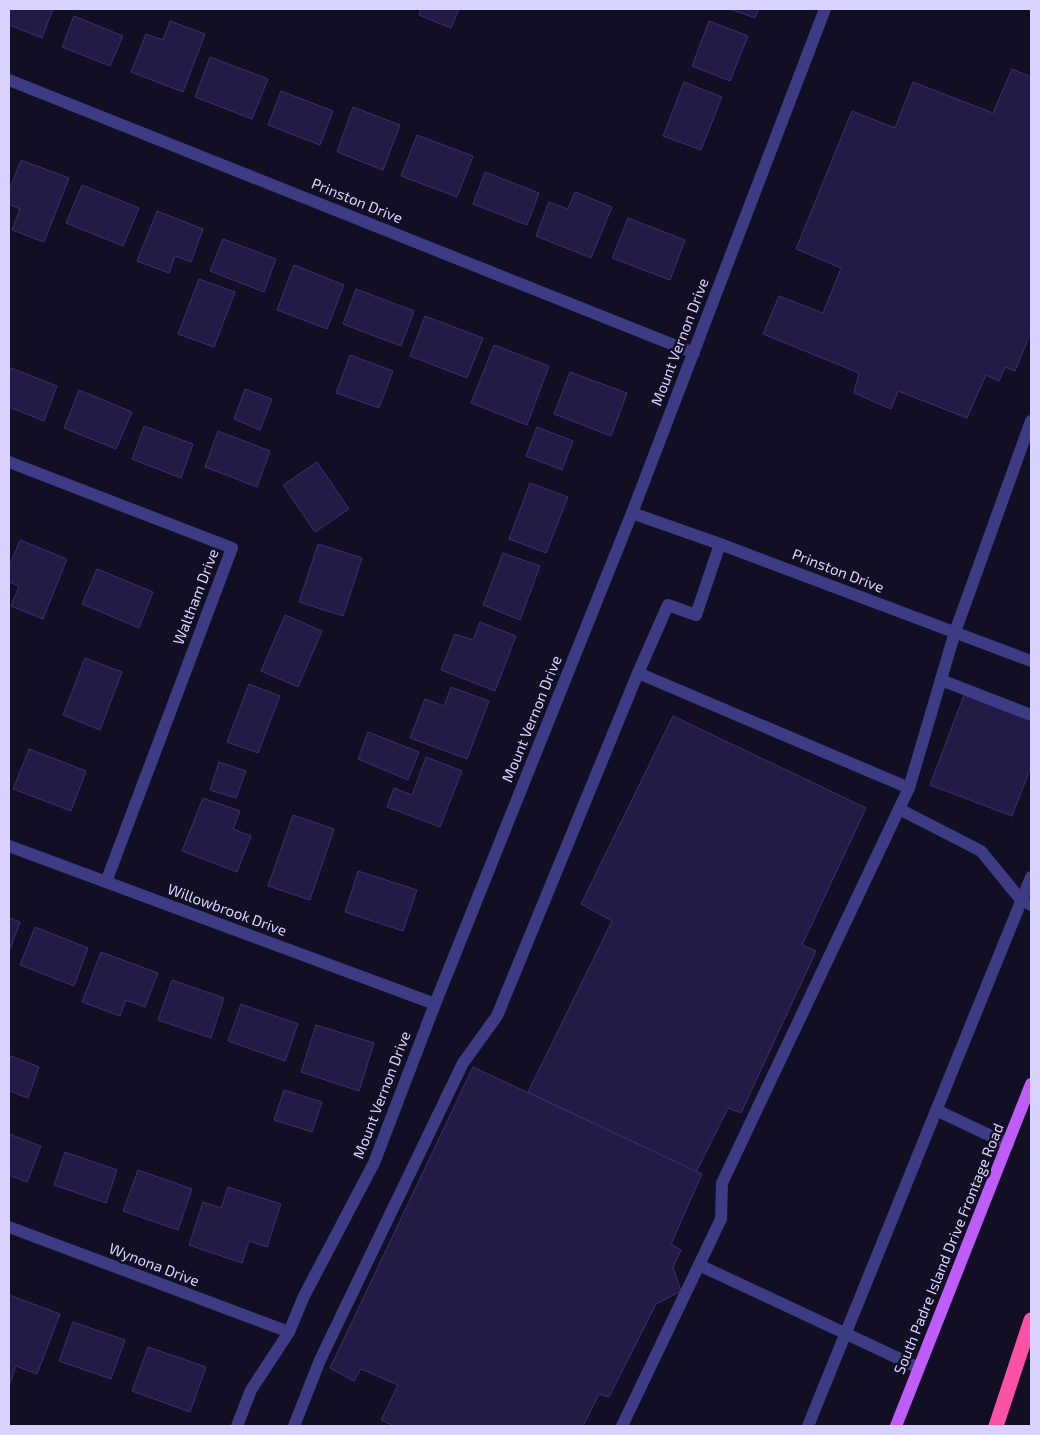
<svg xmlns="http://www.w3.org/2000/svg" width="1040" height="1435" viewBox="0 0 1040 1435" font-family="'Exo 2',sans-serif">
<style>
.building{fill:#231b45;stroke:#3a2e71}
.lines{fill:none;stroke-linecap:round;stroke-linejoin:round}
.minor{stroke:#3c3b83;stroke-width:12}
.major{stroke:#be5cfc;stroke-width:12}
.highway{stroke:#fc51a5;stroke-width:15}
.labels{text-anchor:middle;stroke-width:5;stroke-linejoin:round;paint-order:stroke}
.street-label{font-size:15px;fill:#d8d3fe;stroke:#120f25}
</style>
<rect width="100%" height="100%" fill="#120f25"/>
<g class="building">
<polygon points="9,9 53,9 42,38 9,25"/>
<polygon points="421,9 459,9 451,28 419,15"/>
<polygon points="730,9 759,9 755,18"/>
<polygon points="74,16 123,36 110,66 62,47"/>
<polygon points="170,21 205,34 183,92 131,72 146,34 163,40"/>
<polygon points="709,21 748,36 730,81 692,66"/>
<polygon points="210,57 268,79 252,119 195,97"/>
<polygon points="1012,69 1031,77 1031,332 1015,371 1005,367 999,381 986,375 967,418 898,391 891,409 854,393 859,373 763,334 779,296 823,313 841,268 796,249 852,111 895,128 913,82 993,113"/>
<polygon points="684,82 722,97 701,150 663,136"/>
<polygon points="281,91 333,111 320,145 268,125"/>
<polygon points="353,107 400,125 383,170 337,152"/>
<polygon points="417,135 473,156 457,197 401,176"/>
<polygon points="21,160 69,178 44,242 12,230 20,209 9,204 9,191"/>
<polygon points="485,172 539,193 527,225 473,204"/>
<polygon points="82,185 139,208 123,246 66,223"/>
<polygon points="575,192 612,207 591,258 536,236 549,202 568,209"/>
<polygon points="157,211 203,229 191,262 175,256 169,273 137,261"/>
<polygon points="628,218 685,240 670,280 612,258"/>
<polygon points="223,239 276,259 264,292 210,271"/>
<polygon points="294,265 344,285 327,329 277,310"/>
<polygon points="199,279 235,292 214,347 178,334"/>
<polygon points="356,289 414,311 401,346 343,324"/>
<polygon points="425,316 483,338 467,378 410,356"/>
<polygon points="494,345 549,366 527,425 471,403"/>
<polygon points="350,355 393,371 379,408 336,393"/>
<polygon points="11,368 57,386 44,421 9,407 9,375"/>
<polygon points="570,372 627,393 611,436 554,414"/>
<polygon points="245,389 272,399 260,430 234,419"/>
<polygon points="79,390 132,412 116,449 64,428"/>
<polygon points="144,426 193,444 181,478 132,459"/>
<polygon points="537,427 573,441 562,470 526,456"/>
<polygon points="218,431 270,451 257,487 205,467"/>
<polygon points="317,462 349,509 315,532 283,485"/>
<polygon points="530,483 568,497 546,553 509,539"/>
<polygon points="20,540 67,559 43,619 11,606 19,586 9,582 9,567"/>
<polygon points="318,544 362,558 343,616 299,602"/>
<polygon points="503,553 540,566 520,620 483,605"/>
<polygon points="97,569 153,592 139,628 82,604"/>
<polygon points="285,615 322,631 298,687 261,671"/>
<polygon points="480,622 516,636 495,691 441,670 455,634 473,640"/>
<polygon points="85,658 122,672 100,730 63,715"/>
<polygon points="249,684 280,696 258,753 227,742"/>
<polygon points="451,687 489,701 467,759 410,738 425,699 444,706"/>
<polygon points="964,695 1031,720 1031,767 1012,816 930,785"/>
<polygon points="673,716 866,808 802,945 816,951 741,1113 728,1108 696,1172 528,1092 612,921 581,904"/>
<polygon points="368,732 419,752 408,780 358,759"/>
<polygon points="29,749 86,771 71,811 13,789"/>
<polygon points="426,757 462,771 440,827 387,807 394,788 412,795"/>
<polygon points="219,762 246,771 236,798 210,790"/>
<polygon points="203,798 240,811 233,829 251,836 237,872 182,851"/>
<polygon points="293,815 334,829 310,900 268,886"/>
<polygon points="358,871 417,890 403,931 345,912"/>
<polygon points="9,918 20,922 9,952"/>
<polygon points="35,927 88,948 74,986 20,965"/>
<polygon points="101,952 158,973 145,1007 126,1000 120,1016 82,1002"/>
<polygon points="172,980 224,998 211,1038 158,1020"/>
<polygon points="241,1004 298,1024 285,1061 228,1041"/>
<polygon points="316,1025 374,1043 359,1091 301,1072"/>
<polygon points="11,1056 39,1067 28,1098 9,1091 9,1062"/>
<polygon points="473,1067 702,1174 671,1244 681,1250 673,1267 681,1291 656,1304 609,1397 599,1394 583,1426 394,1426 381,1420 398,1385 361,1369 354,1381 330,1368"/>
<polygon points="284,1090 322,1102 312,1132 274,1120"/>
<polygon points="9,1134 41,1146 27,1182 9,1175"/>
<polygon points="65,1152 117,1170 106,1203 54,1185"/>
<polygon points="138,1170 192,1189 178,1230 123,1211"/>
<polygon points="228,1187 281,1204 267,1247 249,1241 242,1263 189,1245 203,1202 221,1208"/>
<polygon points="9,1295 60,1314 37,1374 16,1366 9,1386"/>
<polygon points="73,1322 125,1340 111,1379 59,1361"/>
<polygon points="148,1347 206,1367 190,1412 132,1391"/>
</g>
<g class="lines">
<g class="minor">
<polyline points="9,80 694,353"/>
<polyline points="9,462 232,548 106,882"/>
<polyline points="632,513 720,544 1031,661"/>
<polyline points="720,544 696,615 668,605 638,673 909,788"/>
<polyline points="941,680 1031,715"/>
<polyline points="899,809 981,851 1021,900 1031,905"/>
<polyline points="9,846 435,1004"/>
<polyline points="936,1110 1008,1144"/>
<polyline points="9,1227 289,1332"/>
<polyline points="699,1265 919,1368"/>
<polyline points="237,1426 251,1390 289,1332 304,1296 374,1163 435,1004 632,513 825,9"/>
<polyline points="294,1426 320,1360 463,1063 497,1016 638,673"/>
<polyline points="622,1426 721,1219 722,1183 909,788 955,632 1031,421"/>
<polyline points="808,1426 1031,877"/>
</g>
<polyline class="major" points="896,1426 1031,1084"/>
<polyline class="highway" points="996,1426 1031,1320"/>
</g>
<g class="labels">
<g class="street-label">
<text transform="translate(357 201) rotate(22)" y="5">Prinston Drive</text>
<text transform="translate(680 342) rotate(-69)" y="5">Mount Vernon Drive</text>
<text transform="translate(838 571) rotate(21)" y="5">Prinston Drive</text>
<text transform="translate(196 597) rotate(-69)" y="5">Waltham Drive</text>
<text transform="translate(532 719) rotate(-68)" y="5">Mount Vernon Drive</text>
<text transform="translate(227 910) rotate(20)" y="5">Willowbrook Drive</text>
<text transform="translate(382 1095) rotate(-69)" y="5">Mount Vernon Drive</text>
<text transform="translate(949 1249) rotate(-68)" y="5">South Padre Island Drive Frontage Road</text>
<text transform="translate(154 1265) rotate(21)" y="5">Wynona Drive</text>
</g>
</g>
<rect width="1040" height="1435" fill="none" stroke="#d8d3fe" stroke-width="20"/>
</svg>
